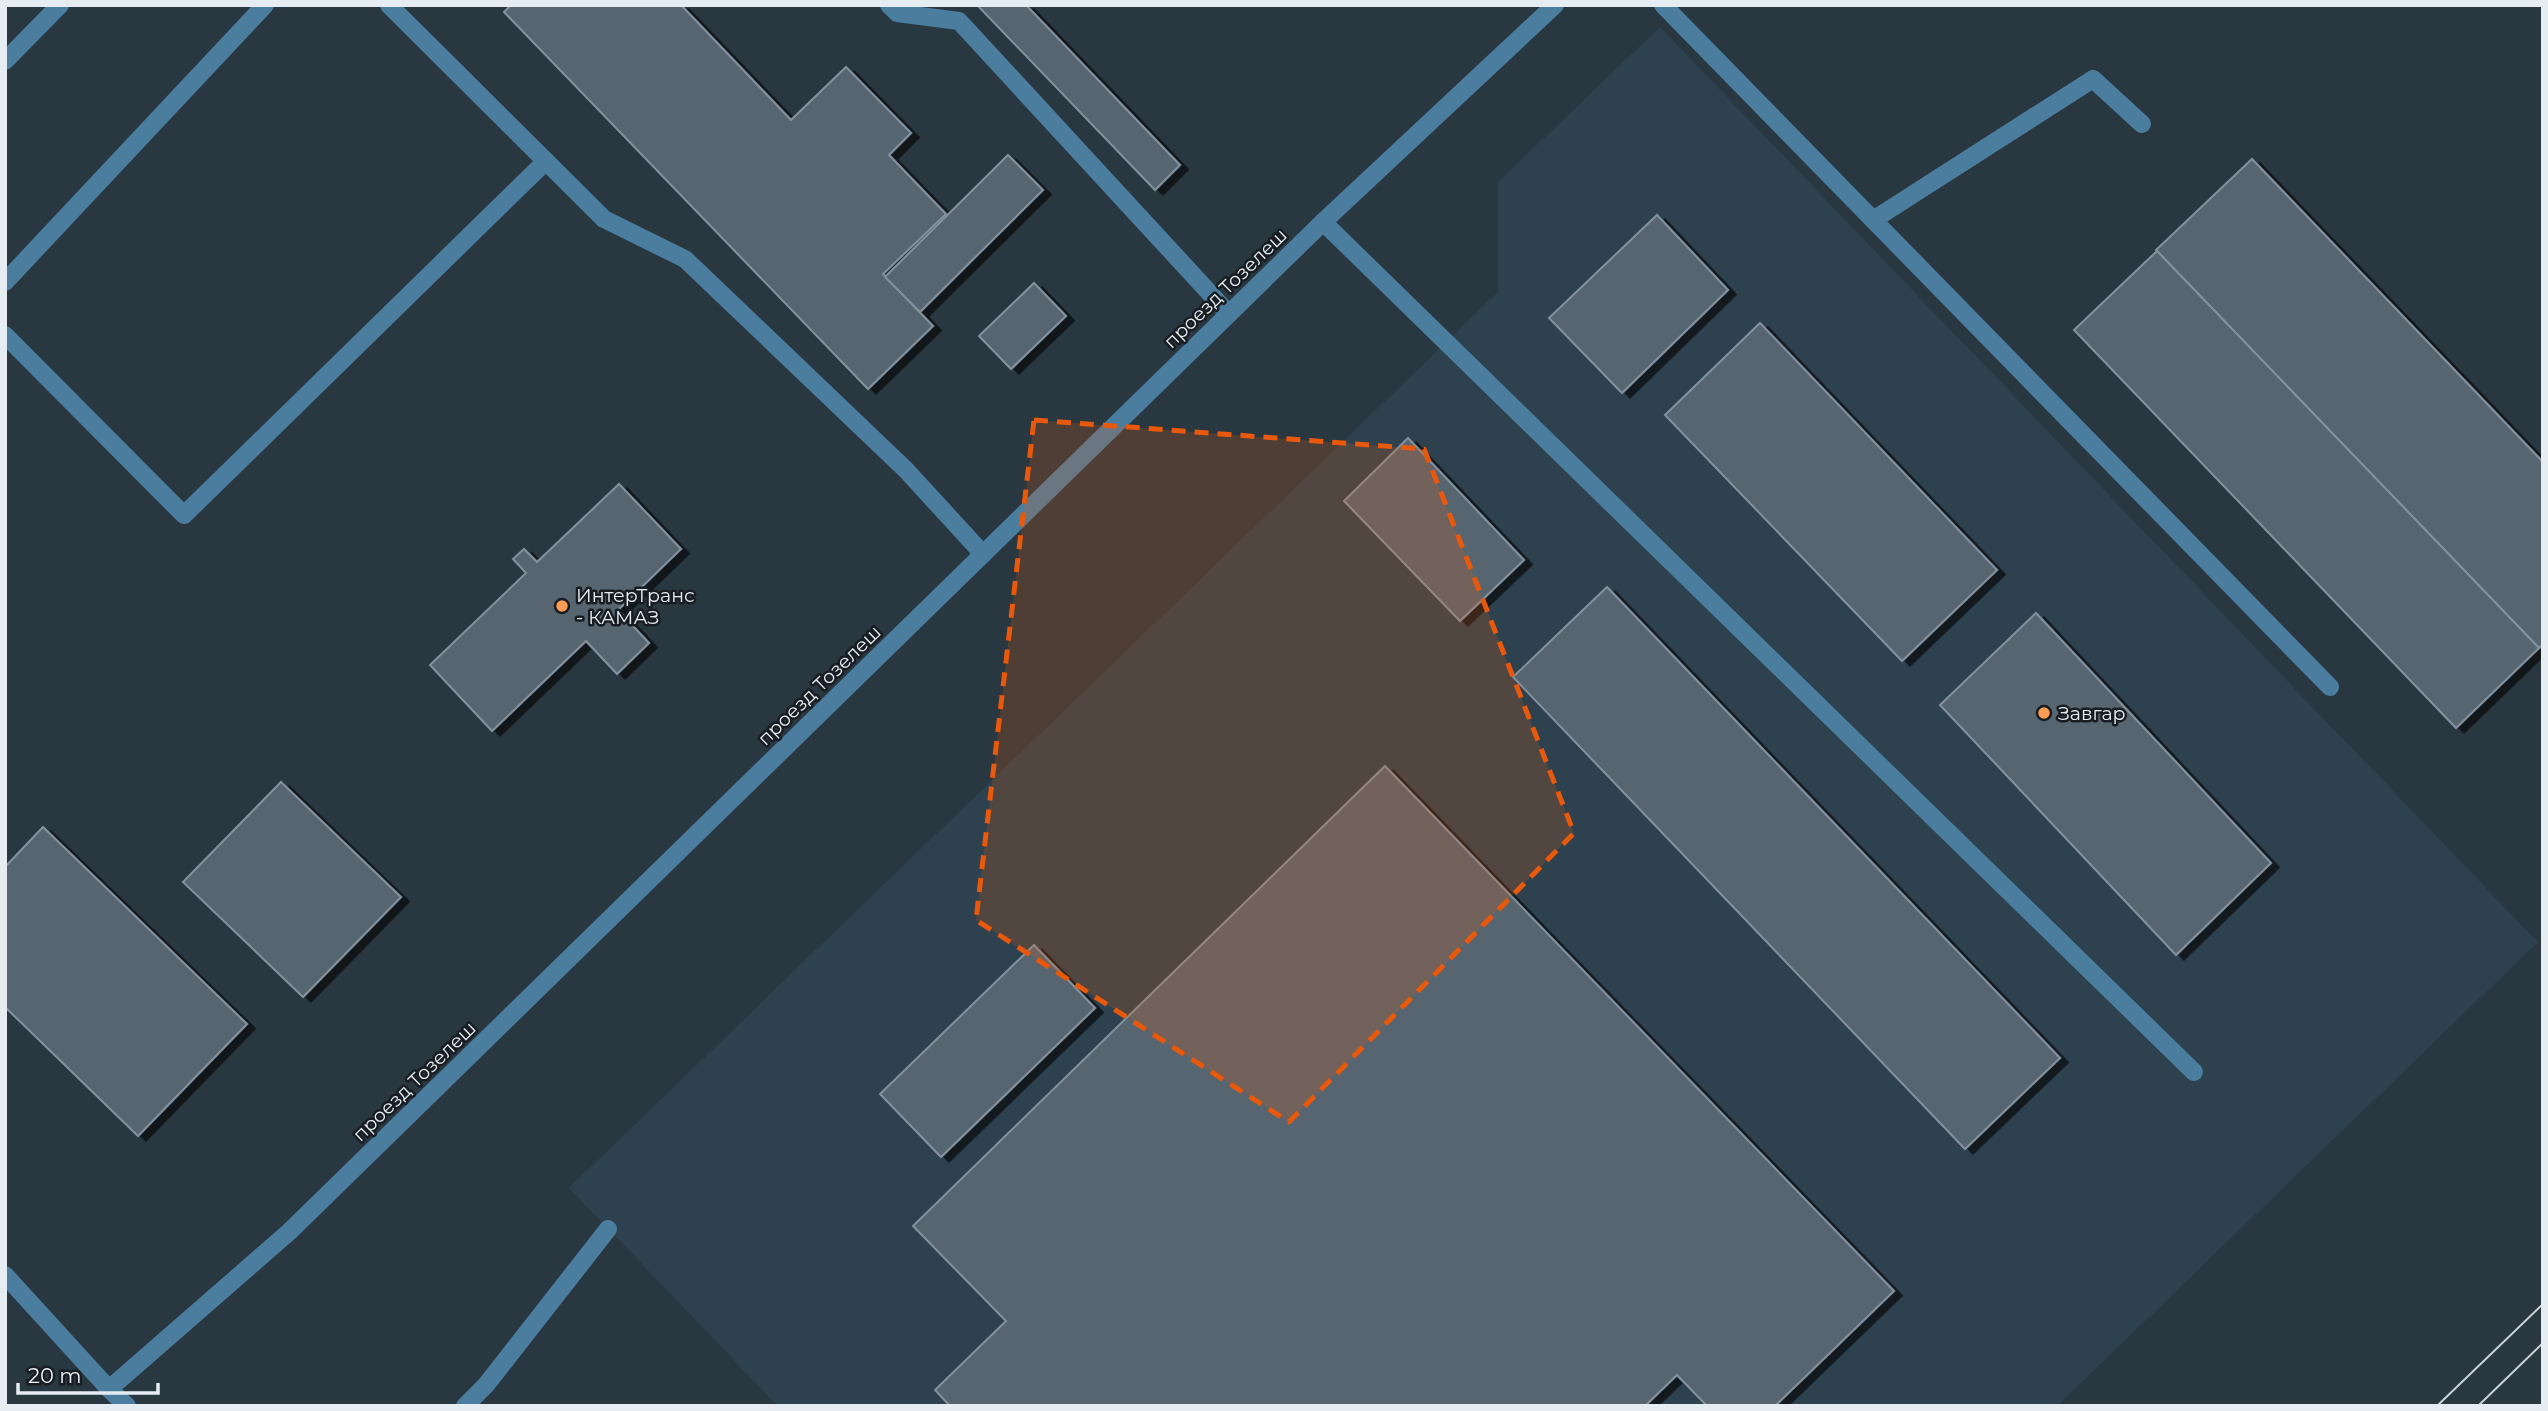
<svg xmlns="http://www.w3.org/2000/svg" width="2548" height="1411" viewBox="0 0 2548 1411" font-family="Montserrat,sans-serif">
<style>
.built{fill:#2e414e}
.building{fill:#576570;stroke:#83929e;stroke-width:2;filter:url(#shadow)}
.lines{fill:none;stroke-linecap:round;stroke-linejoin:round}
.minor{stroke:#4b7d9f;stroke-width:18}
.tram{stroke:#c9d2d8;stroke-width:2}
.marked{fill:#e8590c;fill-opacity:0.2;stroke:#e8590c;stroke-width:5;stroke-dasharray:14 9;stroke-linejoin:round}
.poi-dot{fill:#fd9c55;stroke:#171d22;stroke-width:2.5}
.labels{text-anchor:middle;stroke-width:5;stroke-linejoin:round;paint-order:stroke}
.street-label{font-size:19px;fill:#e5edf3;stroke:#171d22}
.poi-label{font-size:19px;fill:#e5edf3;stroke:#171d22;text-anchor:start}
</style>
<defs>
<filter id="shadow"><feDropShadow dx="8" dy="4.5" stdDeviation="0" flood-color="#0009"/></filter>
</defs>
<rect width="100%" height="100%" fill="#293740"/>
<polygon class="built" points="1660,27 2538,942 2057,1406 778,1406 569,1188 1498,292 1498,182"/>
<g class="building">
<polygon points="511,5 681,5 791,120 846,67 911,133 889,155 946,214 883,274 933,326 868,389 504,12"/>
<polygon points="977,5 1026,5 1180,165 1155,190"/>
<polygon points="1008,155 1043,190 920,312 885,277"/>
<polygon points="2252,159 2543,462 2543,644 2539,648 2156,250"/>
<polygon points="1657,215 1728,290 1622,393 1549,318"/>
<polygon points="2157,251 2539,648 2456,728 2074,330"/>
<polygon points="1034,283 1066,316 1011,369 979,336"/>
<polygon points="1760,323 1997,570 1902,661 1665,415"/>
<polygon points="1408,438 1524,560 1460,621 1344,501"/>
<polygon points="619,484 681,549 618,610 649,643 617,674 586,641 492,731 430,665 526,573 513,559 524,549 537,562"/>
<polygon points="1607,587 2060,1058 1965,1149 1513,677"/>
<polygon points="2036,613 2271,863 2176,955 1940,705"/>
<polygon points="1385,766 1894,1291 1775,1406 1707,1406 1677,1375 1645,1406 950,1406 935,1390 1006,1321 913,1226"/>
<polygon points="281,782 401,897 303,997 183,882"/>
<polygon points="43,827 247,1024 138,1136 5,1007 5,867"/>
<polygon points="1034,945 1095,1008 941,1157 880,1094"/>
</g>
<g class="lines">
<g class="minor">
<polyline points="389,5 604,219 685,259 906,470 983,554"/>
<polyline points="889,5 897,13 959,21 1229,314"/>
<polyline points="1663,5 2330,687"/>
<polyline points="5,61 60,5"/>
<polyline points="1873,220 2093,79 2142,124"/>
<polyline points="1323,222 2194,1072"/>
<polyline points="5,282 265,5"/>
<polyline points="5,335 184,515 546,161"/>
<polyline points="5,1275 109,1389 127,1406"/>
<polyline points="109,1389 289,1232 1323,222 1555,5"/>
<polyline points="465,1406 486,1385 608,1229"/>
</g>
<g class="tram">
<polyline points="2437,1406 2543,1304"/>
<polyline points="2478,1406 2543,1343"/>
</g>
</g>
<path class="marked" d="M1034,420L1424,449L1574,833L1289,1122L976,920Z"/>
<g class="poi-dot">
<circle cx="562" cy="606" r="7"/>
<circle cx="2044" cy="713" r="7"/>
</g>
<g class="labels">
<g class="street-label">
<text transform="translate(1225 288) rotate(-44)" y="7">проезд Тозелеш</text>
<text transform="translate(819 685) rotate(-44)" y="7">проезд Тозелеш</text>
<text transform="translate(414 1081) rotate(-44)" y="7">проезд Тозелеш</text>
</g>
<g class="poi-label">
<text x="576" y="602">ИнтерТранс<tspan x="576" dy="22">- КАМАЗ</tspan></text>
<text x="2058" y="720">Завгар</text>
</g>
</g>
<rect width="2548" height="1411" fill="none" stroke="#e5edf3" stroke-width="14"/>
<path d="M18 1383v10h140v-10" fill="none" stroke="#e5edf3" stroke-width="3.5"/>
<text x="28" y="1383" font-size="21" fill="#e5edf3" stroke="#171d22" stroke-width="5" paint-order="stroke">20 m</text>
</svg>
